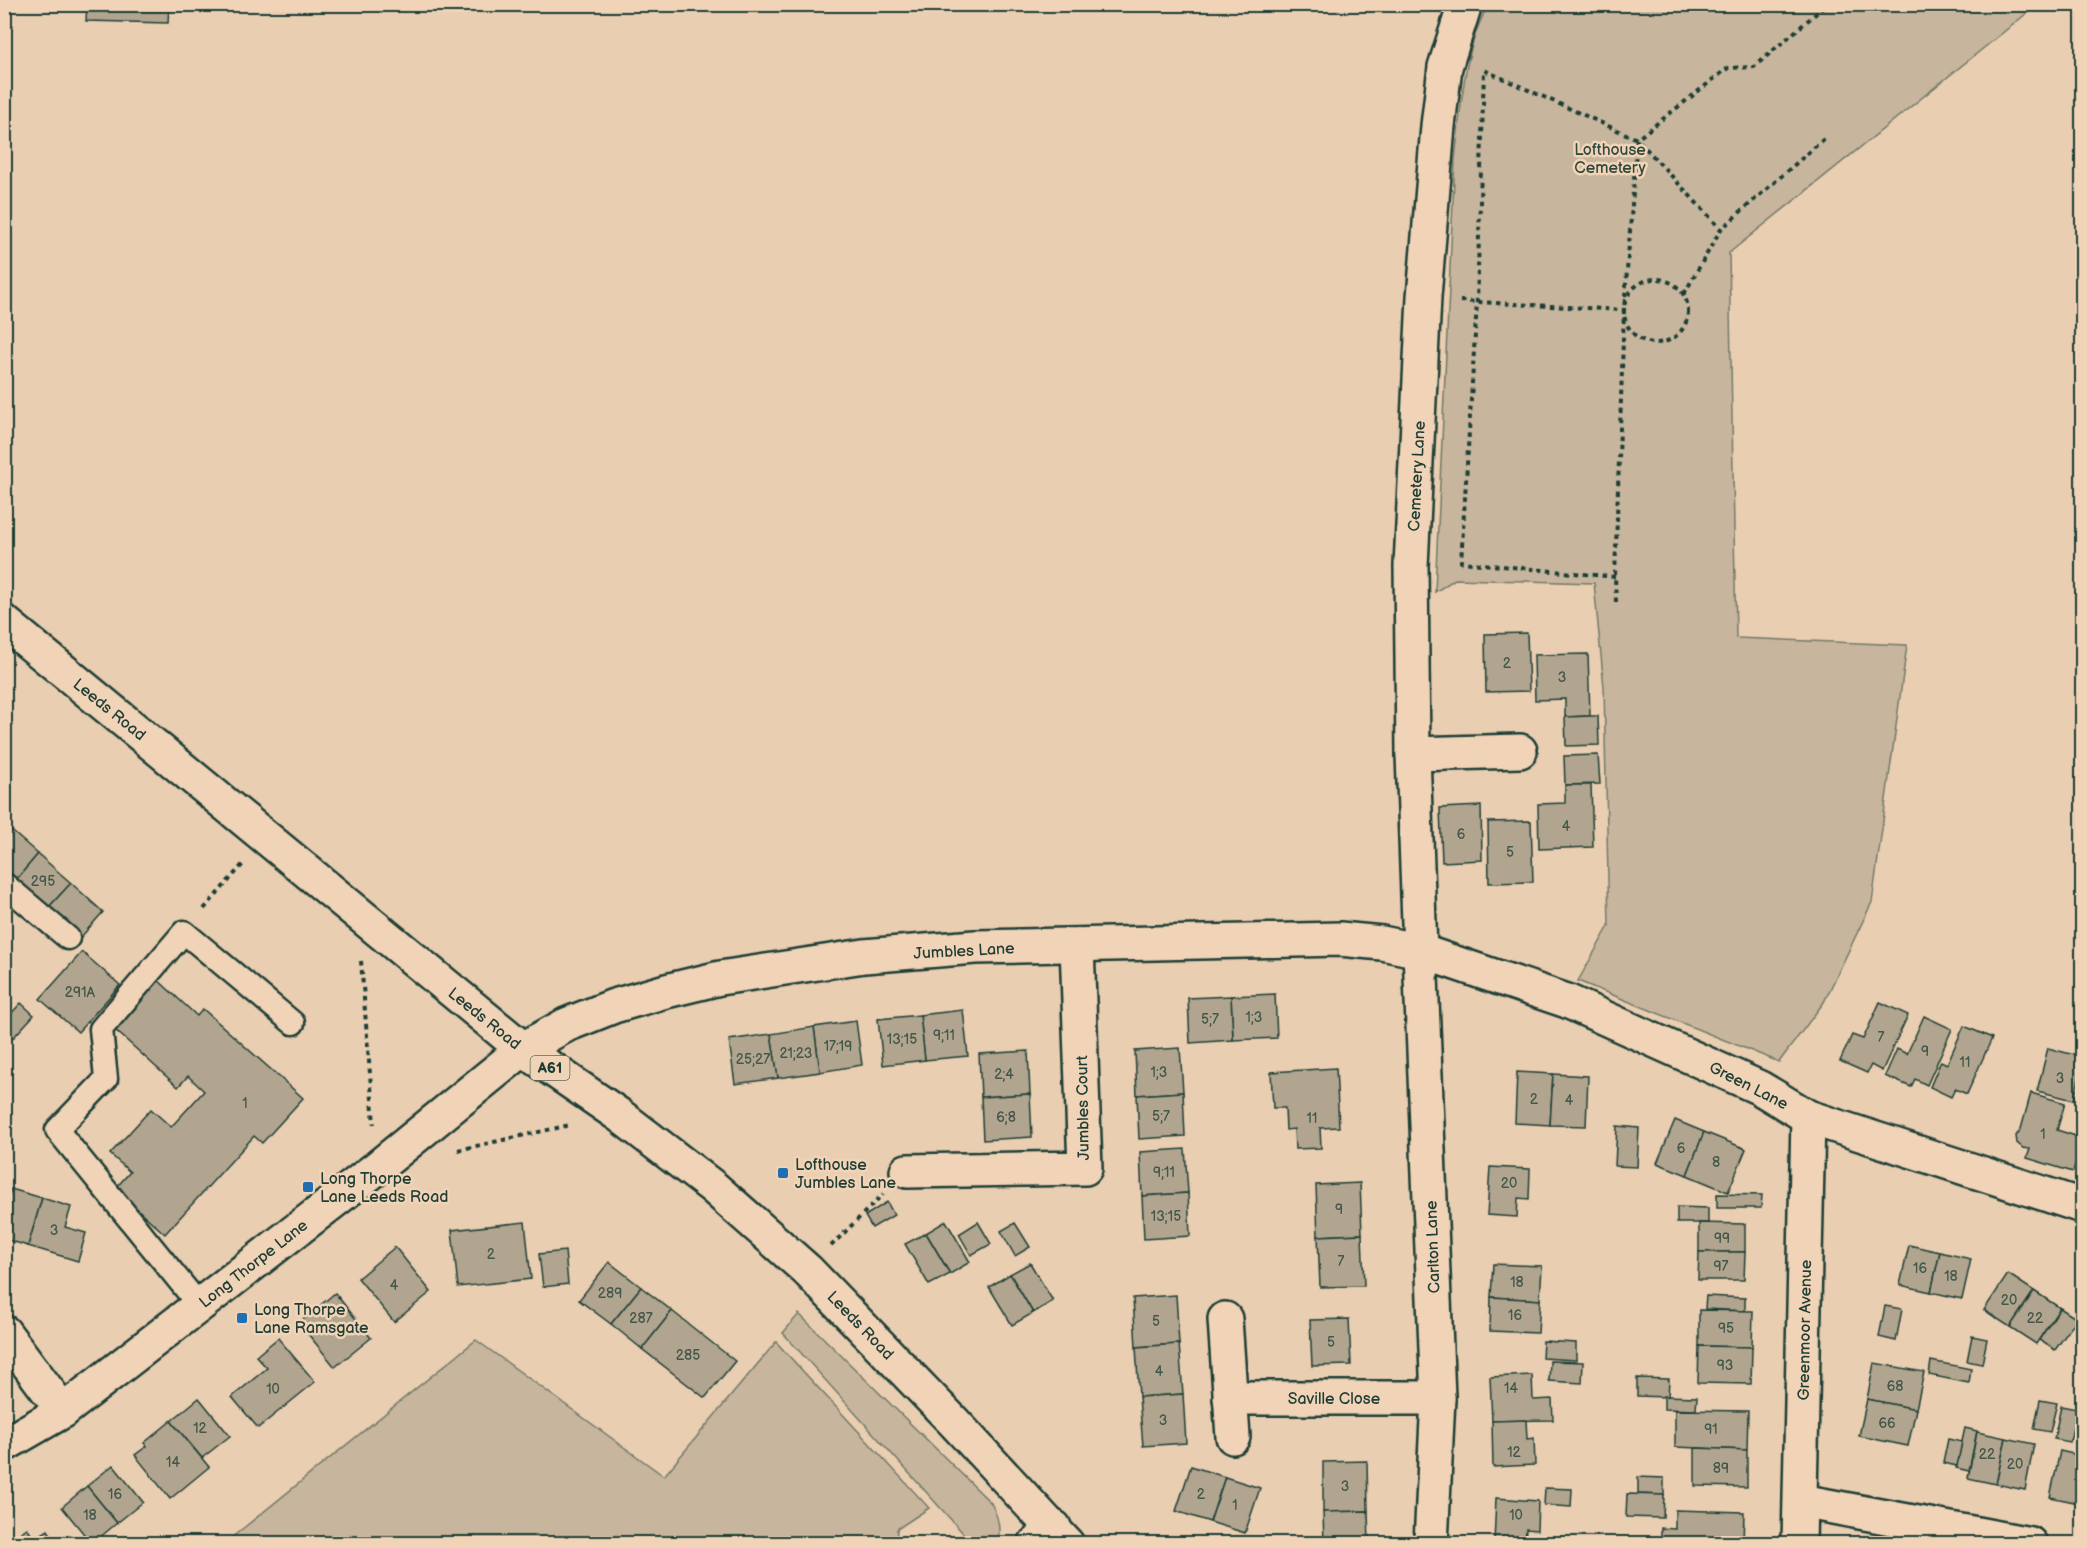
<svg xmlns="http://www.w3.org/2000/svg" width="2087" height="1548" viewBox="0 0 2087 1548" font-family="'Balsamiq Sans',sans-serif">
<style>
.green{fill:#c7b69d;stroke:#737a68;stroke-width:1.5}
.building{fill:#b1a58f;stroke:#1f3d34;stroke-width:1.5}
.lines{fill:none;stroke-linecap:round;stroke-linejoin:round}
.lane-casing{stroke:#1f3d34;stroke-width:27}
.street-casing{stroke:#1f3d34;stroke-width:38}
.secondary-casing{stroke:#1f3d34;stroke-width:38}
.primary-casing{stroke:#1f3d34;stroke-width:38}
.path{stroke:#1f3d34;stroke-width:4;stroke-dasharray:4.5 4.5;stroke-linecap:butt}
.lane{stroke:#f1d4b7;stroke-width:22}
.street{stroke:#f1d4b7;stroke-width:33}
.secondary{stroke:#f1d4b7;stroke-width:33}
.primary{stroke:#f1d4b7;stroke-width:33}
.poi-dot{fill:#1f6fb2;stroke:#f1d4b7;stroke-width:2}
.labels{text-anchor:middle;stroke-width:5;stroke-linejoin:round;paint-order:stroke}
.number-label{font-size:14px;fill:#44574b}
.shield{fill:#f1d4b7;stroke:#5e6a5b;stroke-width:1.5}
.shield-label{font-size:15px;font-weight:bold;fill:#1f3d34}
.park-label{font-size:16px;fill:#30493e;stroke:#f1d4b7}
.street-label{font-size:16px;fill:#1f3d34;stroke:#f1d4b7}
.poi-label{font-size:16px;fill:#1f3d34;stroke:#f1d4b7;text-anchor:start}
</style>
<rect width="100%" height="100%" fill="#e9ceb2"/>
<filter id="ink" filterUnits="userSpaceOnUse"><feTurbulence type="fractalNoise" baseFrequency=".0167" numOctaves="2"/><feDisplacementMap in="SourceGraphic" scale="12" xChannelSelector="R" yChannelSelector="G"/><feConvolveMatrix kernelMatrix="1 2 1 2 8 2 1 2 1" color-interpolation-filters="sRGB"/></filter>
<g filter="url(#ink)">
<g class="green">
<path d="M1489,4L2037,5L1729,253L1736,638L1907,645L1872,902L1824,1002L1779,1062L1578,981L1609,926L1604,687L1594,583L1455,579L1435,592L1455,159C1461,111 1463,47 1489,4Z"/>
<path d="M799,1314L991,1503C998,1516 1002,1529 997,1543H972L783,1333Z"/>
<polygon points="476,1340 664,1476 776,1342 929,1508 897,1529 896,1543 225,1543"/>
</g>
<g class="building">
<polygon points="87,4 169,4 168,23 86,21"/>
<polygon points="1527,633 1529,691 1486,692 1485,634"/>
<polygon points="1588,654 1590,716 1565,717 1565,699 1535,700 1534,655"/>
<polygon points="1590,716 1598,716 1599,745 1566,746 1565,717"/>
<polygon points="1598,755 1600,784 1565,785 1564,756"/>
<polygon points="1565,785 1591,785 1593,847 1539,849 1538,804 1565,803"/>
<polygon points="1481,806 1482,860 1442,862 1440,808"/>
<polygon points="1531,821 1533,882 1489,883 1488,822"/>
<polygon points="6,826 38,854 16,880 4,870"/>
<polygon points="38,854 71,883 48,908 16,880"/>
<polygon points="71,883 103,912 81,937 48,908"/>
<polygon points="82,952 120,985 78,1032 40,999"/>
<polygon points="157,979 197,1016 203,1009 303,1098 262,1143 254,1136 165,1234 115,1189 130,1172 110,1154 151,1109 171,1127 204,1091 188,1076 178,1087 113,1028"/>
<polygon points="1275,994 1277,1038 1233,1040 1231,996"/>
<polygon points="1231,996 1233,1040 1190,1043 1188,998"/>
<polygon points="1880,1002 1908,1015 1882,1071 1871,1065 1867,1073 1840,1061 1852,1035 1863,1039"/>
<polygon points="21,1003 34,1015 12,1039 4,1032 4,1021"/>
<polygon points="963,1010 968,1056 925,1060 920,1015"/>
<polygon points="920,1015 925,1060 883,1065 878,1019"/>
<polygon points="1924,1016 1952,1029 1927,1085 1915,1079 1911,1087 1885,1076 1897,1049 1907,1054"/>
<polygon points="856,1021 862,1065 820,1072 814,1027"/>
<polygon points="1964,1026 1992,1038 1967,1094 1955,1089 1951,1097 1930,1087 1941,1061 1947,1064"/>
<polygon points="814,1027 820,1072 778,1078 771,1034"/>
<polygon points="771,1034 778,1078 735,1084 729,1040"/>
<polygon points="1180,1048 1183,1092 1137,1095 1135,1051"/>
<polygon points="2048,1048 2082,1057 2082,1065 2074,1100 2037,1091"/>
<polygon points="1028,1051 1030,1094 981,1097 979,1054"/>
<polygon points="1336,1068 1339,1127 1320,1128 1321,1148 1295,1149 1294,1129 1286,1130 1285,1108 1273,1108 1271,1072"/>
<polygon points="1517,1072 1553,1074 1550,1125 1515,1123"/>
<polygon points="1553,1074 1588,1076 1586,1126 1550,1125"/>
<polygon points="1183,1092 1185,1136 1139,1139 1137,1095"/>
<polygon points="2031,1093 2065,1103 2057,1130 2082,1138 2073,1172 2027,1158 2030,1149 2023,1148 2017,1143 2016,1136 2021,1129"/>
<polygon points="1030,1094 1032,1137 983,1140 981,1097"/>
<polygon points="1675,1120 1704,1132 1687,1175 1657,1163"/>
<polygon points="1617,1126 1639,1128 1637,1167 1615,1166"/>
<polygon points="1704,1132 1746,1149 1728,1192 1687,1175"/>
<polygon points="1185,1149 1188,1193 1142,1196 1140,1152"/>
<polygon points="1490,1167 1530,1169 1529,1199 1518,1198 1517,1217 1487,1215"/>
<polygon points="1360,1183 1362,1234 1318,1236 1316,1185"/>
<polygon points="11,1189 42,1198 28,1246 4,1239 4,1210"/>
<polygon points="1188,1193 1190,1236 1144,1239 1142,1196"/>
<polygon points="1717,1194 1762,1195 1761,1208 1717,1208"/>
<polygon points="42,1198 71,1207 65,1227 86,1233 78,1261 28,1246"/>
<polygon points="887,1202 894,1215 872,1228 865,1216"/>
<polygon points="1677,1207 1708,1208 1708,1223 1677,1223"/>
<polygon points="946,1221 970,1262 950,1274 926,1233"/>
<polygon points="525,1222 531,1279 458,1287 452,1230"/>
<polygon points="978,1222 991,1244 971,1255 959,1234"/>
<polygon points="1015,1223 1030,1247 1015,1256 1001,1231"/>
<polygon points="1699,1223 1745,1224 1745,1252 1699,1252"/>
<polygon points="926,1233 950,1274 929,1285 905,1244"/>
<polygon points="1362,1234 1364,1286 1320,1287 1318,1236"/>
<polygon points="1909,1245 1940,1252 1931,1292 1900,1285"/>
<polygon points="395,1247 431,1292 394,1322 358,1278"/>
<polygon points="565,1251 568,1284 543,1287 539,1254"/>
<polygon points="1699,1252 1745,1252 1744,1280 1698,1280"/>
<polygon points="1940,1252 1971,1259 1962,1299 1931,1292"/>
<polygon points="609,1262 641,1287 611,1324 579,1300"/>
<polygon points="1030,1263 1053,1301 1033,1313 1010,1274"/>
<polygon points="1493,1264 1542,1266 1540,1300 1491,1297"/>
<polygon points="1010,1274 1033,1313 1012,1325 989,1287"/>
<polygon points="2008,1274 2034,1291 2010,1327 1984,1310"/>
<polygon points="641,1287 672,1311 642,1349 611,1324"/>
<polygon points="2034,1291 2060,1308 2036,1344 2010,1327"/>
<polygon points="335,1293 371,1338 335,1367 299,1323"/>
<polygon points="1176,1295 1179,1344 1136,1347 1133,1298"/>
<polygon points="1706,1296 1745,1298 1745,1311 1705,1309"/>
<polygon points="1491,1297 1540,1300 1538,1333 1490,1331"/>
<polygon points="1885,1306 1902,1309 1896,1341 1879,1337"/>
<polygon points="2060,1308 2077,1319 2055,1350 2039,1340"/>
<polygon points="1699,1310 1753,1311 1752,1347 1699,1346"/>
<polygon points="672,1311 735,1361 705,1398 642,1349"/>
<polygon points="1349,1319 1351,1365 1312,1366 1310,1320"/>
<polygon points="1972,1336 1987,1339 1982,1364 1967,1361"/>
<polygon points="278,1338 315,1382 258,1428 232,1397 267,1368 256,1356"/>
<polygon points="1543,1341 1576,1343 1576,1360 1542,1358"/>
<polygon points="1179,1344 1183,1394 1139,1397 1136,1347"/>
<polygon points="1699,1346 1752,1347 1751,1384 1698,1383"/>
<polygon points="1550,1361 1583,1362 1582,1383 1549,1381"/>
<polygon points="1931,1361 1971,1369 1969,1383 1929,1375"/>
<polygon points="1874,1363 1924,1372 1916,1409 1867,1399"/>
<polygon points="1532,1375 1533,1400 1552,1399 1553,1420 1492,1421 1490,1377"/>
<polygon points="1637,1378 1669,1379 1668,1397 1637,1396"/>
<polygon points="1183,1394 1186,1443 1143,1446 1139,1397"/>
<polygon points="1664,1396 1697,1397 1696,1410 1664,1409"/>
<polygon points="199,1398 230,1436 202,1458 171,1421"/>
<polygon points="1867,1399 1916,1409 1908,1446 1859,1436"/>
<polygon points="2040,1400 2057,1403 2050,1432 2034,1429"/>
<polygon points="2061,1406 2077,1409 2070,1442 2054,1439"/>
<polygon points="1675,1410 1748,1411 1747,1450 1675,1447"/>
<polygon points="1526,1420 1527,1439 1534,1438 1535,1465 1493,1467 1492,1421"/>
<polygon points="171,1421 209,1467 170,1499 135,1455 147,1446 144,1443"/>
<polygon points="1965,1428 1977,1431 1969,1471 1956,1468"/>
<polygon points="1977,1432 2006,1438 1996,1484 1968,1478"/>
<polygon points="2006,1438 2034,1444 2025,1490 1996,1484"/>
<polygon points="1948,1439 1962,1442 1957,1466 1943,1463"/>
<polygon points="1695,1448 1747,1450 1747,1487 1695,1486"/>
<polygon points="2060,1451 2082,1456 2082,1485 2079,1503 2050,1497"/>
<polygon points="1367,1461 1368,1511 1323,1512 1323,1462"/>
<polygon points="113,1465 143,1502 117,1523 87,1486"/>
<polygon points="1191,1466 1225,1477 1210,1522 1176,1511"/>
<polygon points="1225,1477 1260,1488 1245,1533 1210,1522"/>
<polygon points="1638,1477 1664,1478 1664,1495 1638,1494"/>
<polygon points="87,1486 117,1523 92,1544 62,1507"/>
<polygon points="1545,1488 1572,1489 1571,1507 1544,1505"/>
<polygon points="1627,1494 1664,1495 1663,1518 1626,1517"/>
<polygon points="1496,1498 1538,1501 1537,1530 1526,1529 1525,1544 1494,1544"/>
<polygon points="1675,1510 1744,1512 1743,1544 1661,1544 1661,1528 1675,1529"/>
<polygon points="1368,1511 1369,1544 1324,1544 1323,1512"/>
<polygon points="27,1528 34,1539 48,1530 57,1544 4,1544"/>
</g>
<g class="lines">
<defs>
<g id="lane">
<polyline points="4,884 68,938"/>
<polyline points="199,1305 57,1130 106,1079 101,1029 184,932 293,1023"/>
</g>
<g id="street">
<polyline points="1413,754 1520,751"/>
<polyline points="907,1171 1085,1168 1077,945"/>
<polyline points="1225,1319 1233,1437"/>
<polyline points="4,1332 63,1411"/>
<polyline points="1230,1398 1438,1398"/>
<polyline points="1801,1501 2030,1544"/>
<polyline points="1035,1544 1054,1527"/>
<polyline points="1799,1544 1808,1117"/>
</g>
<g id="secondary">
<polyline points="4,1445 63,1411 378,1167 523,1049 566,1025 614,1006 666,991 720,978 864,956 975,947 1340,939 1382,943 1420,951 1567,1001 1760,1088 1808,1117 2082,1206"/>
<polyline points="1431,1544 1438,1398 1420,951 1413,754 1411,566 1424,297 1438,126 1445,67 1465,4"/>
</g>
<polyline id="primary" points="4,622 523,1049 619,1115 713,1187 807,1270 954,1422 1067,1544"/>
</defs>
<use href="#lane" class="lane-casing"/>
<use href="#street" class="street-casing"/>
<use href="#secondary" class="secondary-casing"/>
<use href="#primary" class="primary-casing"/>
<g class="path">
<circle cx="1656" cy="311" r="32"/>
<polyline points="1684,294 1721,229 1825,138"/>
<polyline points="1460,301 1624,310"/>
<polyline points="1615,577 1461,562 1477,302 1484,70 1637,139 1721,229"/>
<polyline points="1616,602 1615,577 1624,310 1637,139 1728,68 1754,67 1827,4"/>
<polyline points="204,909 244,863"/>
<polyline points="361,961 374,1124"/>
<polyline points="458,1150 570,1125"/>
<polyline points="831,1246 883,1194"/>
</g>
<use href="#lane" class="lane"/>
<use href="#street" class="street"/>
<use href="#secondary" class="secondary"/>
<use href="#primary" class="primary"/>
</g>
</g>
<g class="poi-dot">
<rect x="777" y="1167" width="12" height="12" rx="3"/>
<rect x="302" y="1181" width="12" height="12" rx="3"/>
<rect x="236" y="1312" width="12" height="12" rx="3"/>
</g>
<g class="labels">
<g class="number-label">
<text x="1507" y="668">2</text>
<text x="1562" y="682">3</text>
<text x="1566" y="831">4</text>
<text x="1461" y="839">6</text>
<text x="1510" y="857">5</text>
<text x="43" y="886">295</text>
<text x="80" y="997">291A</text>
<text x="1254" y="1022">1;3</text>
<text x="1210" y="1024">5;7</text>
<text x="944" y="1040">9;11</text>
<text x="1881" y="1042">7</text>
<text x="902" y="1044">13;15</text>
<text x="838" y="1051">17;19</text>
<text x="1925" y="1056">9</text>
<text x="796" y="1058">21;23</text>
<text x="753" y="1064">25;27</text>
<text x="1965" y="1067">11</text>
<text x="1159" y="1077">1;3</text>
<text x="1004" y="1079">2;4</text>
<text x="2060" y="1083">3</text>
<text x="1534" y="1104">2</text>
<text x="1569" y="1105">4</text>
<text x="245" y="1108">1</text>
<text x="1161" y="1121">5;7</text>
<text x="1006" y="1122">6;8</text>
<text x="1312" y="1123">11</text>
<text x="2043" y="1139">1</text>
<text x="1681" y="1153">6</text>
<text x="1716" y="1167">8</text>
<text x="1164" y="1177">9;11</text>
<text x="1509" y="1188">20</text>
<text x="1339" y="1214">9</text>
<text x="1166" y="1221">13;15</text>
<text x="54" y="1235">3</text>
<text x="1722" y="1243">99</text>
<text x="491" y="1259">2</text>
<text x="1341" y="1266">7</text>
<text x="1721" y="1271">97</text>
<text x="1920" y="1273">16</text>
<text x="1951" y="1281">18</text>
<text x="1517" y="1287">18</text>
<text x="394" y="1290">4</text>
<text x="610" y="1298">289</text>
<text x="2009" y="1305">20</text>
<text x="1515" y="1320">16</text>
<text x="641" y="1323">287</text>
<text x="2035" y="1323">22</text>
<text x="1156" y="1326">5</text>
<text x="1726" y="1333">95</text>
<text x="1331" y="1347">5</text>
<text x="688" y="1360">285</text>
<text x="1725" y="1370">93</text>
<text x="1159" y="1376">4</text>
<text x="1895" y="1391">68</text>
<text x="1511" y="1393">14</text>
<text x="273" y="1394">10</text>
<text x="1163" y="1425">3</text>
<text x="1887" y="1428">66</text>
<text x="200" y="1433">12</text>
<text x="1711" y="1434">91</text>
<text x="1514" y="1457">12</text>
<text x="1987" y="1459">22</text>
<text x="173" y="1467">14</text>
<text x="2015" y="1469">20</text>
<text x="1721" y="1473">89</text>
<text x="1345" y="1491">3</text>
<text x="115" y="1499">16</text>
<text x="1201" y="1499">2</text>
<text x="1235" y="1510">1</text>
<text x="90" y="1520">18</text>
<text x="1516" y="1520">10</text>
</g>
<rect class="shield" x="530.5" y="1056" width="39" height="24" rx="4.5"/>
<g class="shield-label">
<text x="550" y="1073">A61</text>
</g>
<g class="park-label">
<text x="1610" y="155">Lofthouse<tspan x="1610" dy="18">Cemetery</tspan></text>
</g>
<g class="street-label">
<text transform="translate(1416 476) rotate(-87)" y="6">Cemetery Lane</text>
<text transform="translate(110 709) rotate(39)" y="6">Leeds Road</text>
<text transform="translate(964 950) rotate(-3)" y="6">Jumbles Lane</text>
<text transform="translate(485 1018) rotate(39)" y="6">Leeds Road</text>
<text transform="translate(1749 1085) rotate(27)" y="6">Green Lane</text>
<text transform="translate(1082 1108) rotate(-91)" y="6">Jumbles Court</text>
<text transform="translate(1432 1247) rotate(-92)" y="6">Carlton Lane</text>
<text transform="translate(253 1263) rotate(-38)" y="6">Long Thorpe Lane</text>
<text transform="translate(861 1325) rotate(46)" y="6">Leeds Road</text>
<text transform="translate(1804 1330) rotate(-89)" y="6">Greenmoor Avenue</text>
<text x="1334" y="1404">Saville Close</text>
</g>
<g class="poi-label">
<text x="795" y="1170">Lofthouse<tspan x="795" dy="18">Jumbles Lane</tspan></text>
<text x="320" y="1184">Long Thorpe<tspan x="320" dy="18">Lane Leeds Road</tspan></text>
<text x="254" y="1315">Long Thorpe<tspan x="254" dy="18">Lane Ramsgate</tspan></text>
</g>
</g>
<rect width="2087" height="1548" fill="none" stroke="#f1d4b7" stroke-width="24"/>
<rect x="12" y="12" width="2063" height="1524" fill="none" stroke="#1f3d34" stroke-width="2" filter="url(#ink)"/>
</svg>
